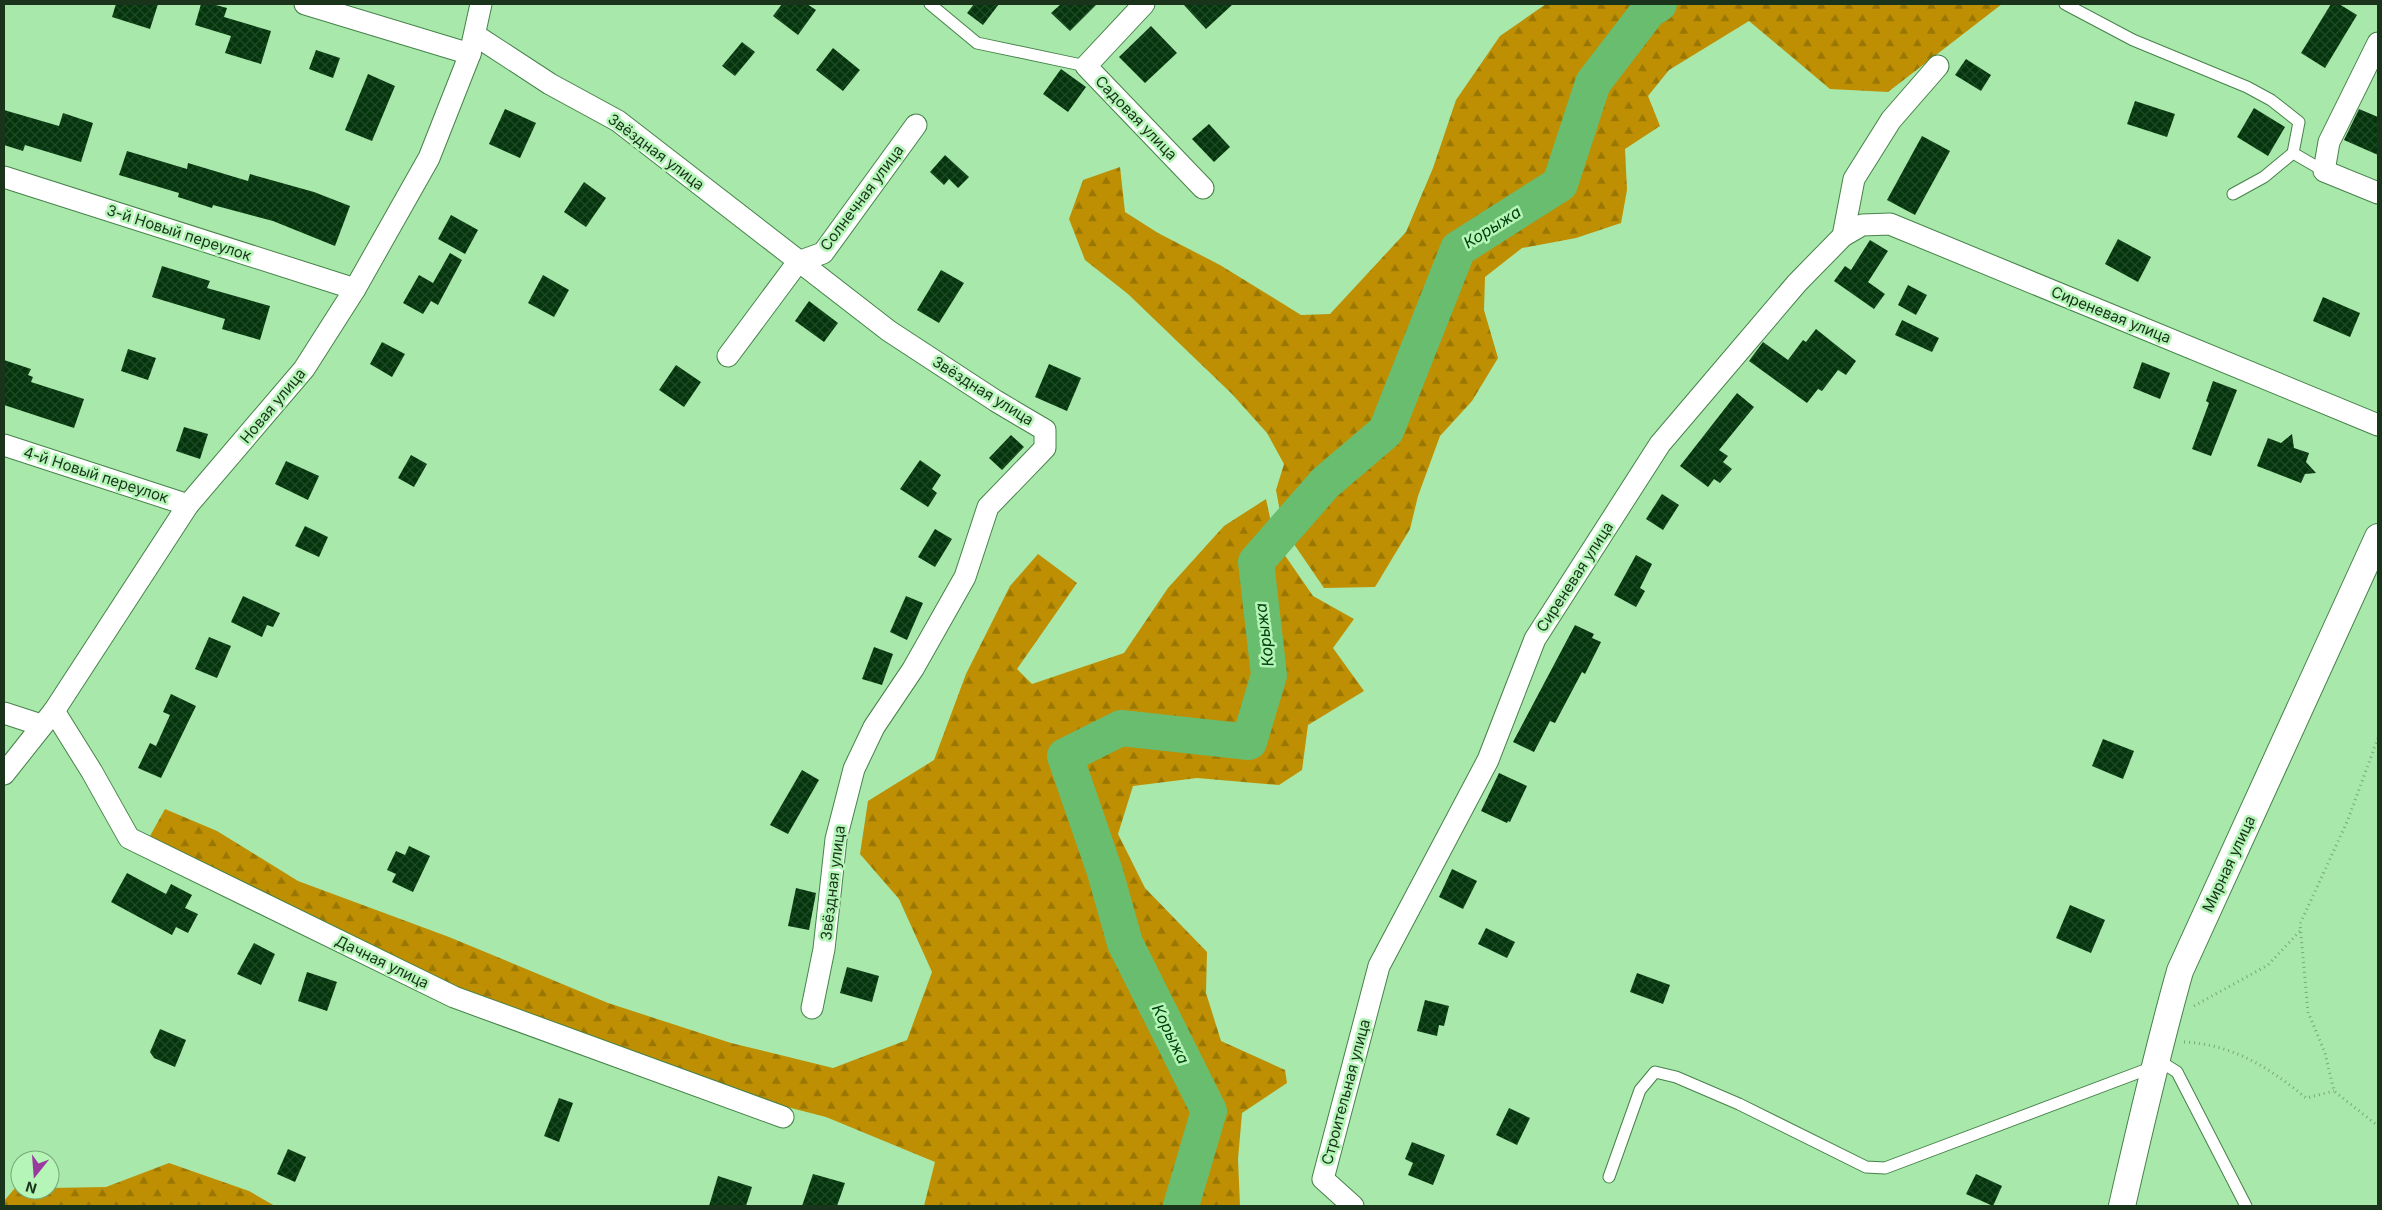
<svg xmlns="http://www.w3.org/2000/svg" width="2382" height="1210" viewBox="0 0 2382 1210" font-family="Inter,sans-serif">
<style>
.forest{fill:url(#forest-firs)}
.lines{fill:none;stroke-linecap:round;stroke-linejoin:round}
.river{stroke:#69bd6f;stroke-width:36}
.building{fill:url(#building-cross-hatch)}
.service-casing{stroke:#46824a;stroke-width:13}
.minor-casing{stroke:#46824a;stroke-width:23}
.tertiary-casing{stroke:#46824a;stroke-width:28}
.path{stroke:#77a979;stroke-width:3;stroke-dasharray:1 4;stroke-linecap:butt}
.service{stroke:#fff;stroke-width:11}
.minor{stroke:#fff;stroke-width:21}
.tertiary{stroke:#fff;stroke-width:26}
.labels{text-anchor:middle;stroke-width:5;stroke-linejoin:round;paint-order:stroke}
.street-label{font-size:15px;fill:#1a341c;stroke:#b5f5b7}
.water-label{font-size:16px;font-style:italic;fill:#01410d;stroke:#b5f5b7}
</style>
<defs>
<pattern id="forest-firs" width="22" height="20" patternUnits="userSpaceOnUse" patternTransform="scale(1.25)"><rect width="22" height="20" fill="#be8f02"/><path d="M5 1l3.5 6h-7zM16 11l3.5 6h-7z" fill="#9a7603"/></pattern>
<pattern id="building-cross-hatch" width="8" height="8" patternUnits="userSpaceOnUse" patternTransform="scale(1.25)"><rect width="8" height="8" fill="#04350c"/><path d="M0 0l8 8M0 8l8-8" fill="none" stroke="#1f4a26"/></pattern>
</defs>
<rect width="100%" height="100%" fill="#a8e8aa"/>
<g class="forest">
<polygon points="1546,4 2002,4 1888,92 1830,89 1749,21 1669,70 1648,96 1660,126 1625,149 1627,190 1621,223 1576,238 1522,248 1485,277 1484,310 1498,358 1472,401 1440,436 1418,496 1410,529 1375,587 1324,588 1283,528 1276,490 1284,464 1267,433 1232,394 1128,294 1085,260 1069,219 1083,180 1120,167 1125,212 1158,233 1220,265 1301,315 1330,314 1406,232 1433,168 1456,100 1500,36"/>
<polygon points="1266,499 1275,541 1313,596 1354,619 1333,648 1364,691 1308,725 1302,770 1279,785 1197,778 1133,786 1118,834 1145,888 1207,952 1206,993 1221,1041 1285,1070 1287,1083 1242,1113 1238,1159 1240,1206 924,1206 935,1162 826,1117 737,1094 538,1027 283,906 150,836 165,809 217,831 298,881 449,937 608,1003 731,1043 833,1068 907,1040 932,972 899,899 860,854 868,801 934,760 966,674 1010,586 1038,554 1077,583 1017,669 1032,684 1124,653 1168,588 1224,526"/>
<polygon points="169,1163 249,1191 275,1206 4,1206 4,1201 15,1188 50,1190 50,1188 106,1187"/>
</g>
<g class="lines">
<polyline class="river" points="1181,1206 1209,1111 1125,943 1105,872 1065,756 1121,728 1249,742 1269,675 1256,562 1325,483 1386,431 1458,249 1560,184 1593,83 1649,10 1659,4"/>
</g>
<g class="building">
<polygon points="116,4 158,4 150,29 112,17"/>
<polygon points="201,4 212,4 227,8 224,17 271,31 261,64 225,53 231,36 195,25"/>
<polygon points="782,4 807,4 816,10 798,35 773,16"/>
<polygon points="974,4 999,4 983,25 967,13"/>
<polygon points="1061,4 1097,4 1070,31 1051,13"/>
<polygon points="1183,4 1233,4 1206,29"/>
<polygon points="2331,4 2339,4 2357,15 2325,68 2301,53"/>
<polygon points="1151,26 1177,53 1145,83 1119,57"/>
<polygon points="742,42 755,52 735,76 722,66"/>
<polygon points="833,48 860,70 843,91 816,70"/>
<polygon points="316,50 340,58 333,78 309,69"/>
<polygon points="1966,59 1991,75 1981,91 1955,75"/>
<polygon points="1061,69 1086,87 1068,112 1043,94"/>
<polygon points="368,74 395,86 372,141 345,130"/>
<polygon points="2135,101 2175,114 2167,137 2127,124"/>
<polygon points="2254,108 2285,127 2268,156 2237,137"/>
<polygon points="505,109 536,123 520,158 489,144"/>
<polygon points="2359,109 2378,117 2378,155 2344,140"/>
<polygon points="4,110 59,126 63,113 93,123 81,162 25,145 23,151 4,145"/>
<polygon points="1209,124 1230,147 1214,162 1192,139"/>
<polygon points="1922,136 1950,151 1915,215 1887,200"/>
<polygon points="127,151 187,169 188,163 248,181 250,174 314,192 350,206 335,246 273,221 213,205 212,208 178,197 179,193 119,175"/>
<polygon points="945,155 969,177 958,188 949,179 944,185 930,172"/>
<polygon points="584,182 606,198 586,227 564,212"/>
<polygon points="451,215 478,230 465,254 438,239"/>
<polygon points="2118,239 2151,257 2138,282 2105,264"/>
<polygon points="1870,240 1888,251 1868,282 1885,294 1874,309 1834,281 1845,266 1851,270"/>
<polygon points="450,253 462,260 438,305 431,301 423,314 403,303 419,275 433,283"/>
<polygon points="162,266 210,281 207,288 270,306 260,340 222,329 225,319 152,297"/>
<polygon points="941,270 964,283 939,323 917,310"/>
<polygon points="543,275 569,290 554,317 528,303"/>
<polygon points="1908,285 1927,295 1916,315 1898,305"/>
<polygon points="2323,297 2360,313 2350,337 2313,321"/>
<polygon points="809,301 838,323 824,342 795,321"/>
<polygon points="1902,320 1939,338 1932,352 1895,335"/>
<polygon points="1816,329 1856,361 1846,375 1838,370 1822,391 1818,389 1807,403 1749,361 1763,342 1788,360 1803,340 1806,342"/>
<polygon points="382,342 405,354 392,377 370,364"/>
<polygon points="128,349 156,358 148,380 121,371"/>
<polygon points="4,360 31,369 28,375 33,377 31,382 84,399 74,428 4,405"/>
<polygon points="2142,362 2170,373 2160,399 2133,388"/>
<polygon points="1049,364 1081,378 1067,411 1035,397"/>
<polygon points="676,365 701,382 684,407 659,390"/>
<polygon points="2213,381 2237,390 2211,456 2192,449 2209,403 2206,401"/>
<polygon points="1737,393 1754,407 1719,450 1728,456 1723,462 1732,469 1720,483 1714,479 1708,487 1680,466"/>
<polygon points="184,427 208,434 200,459 176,451"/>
<polygon points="2292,434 2294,448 2309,453 2306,462 2316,473 2305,474 2301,483 2257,466 2268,438 2281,443"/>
<polygon points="1011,435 1024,447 1002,470 989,458"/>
<polygon points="411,455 427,464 414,487 398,478"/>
<polygon points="920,460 941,475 932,489 937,493 928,507 900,489"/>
<polygon points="286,461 319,476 308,500 275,484"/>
<polygon points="1662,494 1679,505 1663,530 1646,519"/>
<polygon points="305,526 328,537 319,557 295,546"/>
<polygon points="935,529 952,539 935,567 918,557"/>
<polygon points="1636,555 1652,564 1640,588 1645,591 1636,607 1614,595"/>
<polygon points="243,596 280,613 273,627 267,625 262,637 231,622"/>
<polygon points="906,596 923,603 907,640 890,632"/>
<polygon points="1575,625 1594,634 1592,638 1601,642 1585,674 1582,672 1555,723 1550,721 1534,752 1513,742"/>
<polygon points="209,637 231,646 217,678 195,669"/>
<polygon points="874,647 893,654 882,685 862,679"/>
<polygon points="171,694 196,706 161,778 138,768 150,743 156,746 170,715 163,712"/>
<polygon points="2103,739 2134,751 2123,779 2092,766"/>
<polygon points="802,770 819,780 788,834 770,825"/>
<polygon points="1499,773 1527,786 1510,822 1508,821 1507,823 1481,811"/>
<polygon points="409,846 430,856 413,892 392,882 396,874 387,870 396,851 405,855"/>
<polygon points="1452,869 1477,881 1463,909 1439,897"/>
<polygon points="127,873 166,894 171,884 192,895 185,908 198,914 188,933 176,927 172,935 111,902"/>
<polygon points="796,888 816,893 809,930 788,926"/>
<polygon points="2070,905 2105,920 2091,953 2056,938"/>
<polygon points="1486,928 1515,942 1507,958 1478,944"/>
<polygon points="254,943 275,954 261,985 237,974"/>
<polygon points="847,967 879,976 872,1002 840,993"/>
<polygon points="307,972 337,982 327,1011 298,1001"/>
<polygon points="1637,973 1670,985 1663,1004 1630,992"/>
<polygon points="1425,1000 1449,1006 1444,1026 1439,1025 1437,1036 1417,1031"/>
<polygon points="160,1029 186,1040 175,1067 154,1058 150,1052"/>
<polygon points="559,1098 573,1103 559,1142 544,1136"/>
<polygon points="1509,1108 1530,1118 1517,1145 1496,1135"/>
<polygon points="1412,1142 1445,1155 1433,1185 1408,1175 1413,1163 1405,1159"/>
<polygon points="288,1149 306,1157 295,1182 277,1174"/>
<polygon points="813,1174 845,1183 837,1206 802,1206"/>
<polygon points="1976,1174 2002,1186 1993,1206 1966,1194"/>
<polygon points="718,1176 752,1187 746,1206 709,1206"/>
</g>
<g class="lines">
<defs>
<g id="service">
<polyline points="930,4 977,43 1086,66"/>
<polyline points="2065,4 2133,40 2247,87 2271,100 2299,122 2293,153"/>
<polyline points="2233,194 2264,177 2293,153 2324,171"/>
<polyline points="2158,1060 2177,1072 2246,1206"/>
<polyline points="1609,1177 1640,1090 1655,1072 1676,1077 1739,1104 1866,1167 1885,1168 2153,1067"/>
</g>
<g id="minor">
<polyline points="305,4 470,54"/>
<polyline points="1144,4 1086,66 1203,188"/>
<polyline points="475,35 550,84 618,121 889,331 996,401 1045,430 1045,448 988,507 965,577 913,669 874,727 854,769 836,839 824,949 812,1008"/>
<polyline points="2378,43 2329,142 2324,171 2378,193"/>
<polyline points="4,177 355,289"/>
<polyline points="1843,236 1854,179 1891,120 1938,66"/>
<polyline points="728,356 798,262 823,253 916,125"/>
<polyline points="4,445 188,505"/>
<polyline points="54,711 92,772 129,838 454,997 783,1117"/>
<polyline points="4,713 41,725"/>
<polyline points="4,774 54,711 188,505 304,369 355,289 429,158 470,54 481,4"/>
<polyline points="1353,1206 1323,1179 1379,966 1488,760 1535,639 1660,444 1797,283 1843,236 1862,225 1890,224 2378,425"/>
</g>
<path id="tertiary" d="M2122,1206C2140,1127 2158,1049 2180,971L2378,537"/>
</defs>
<use href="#service" class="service-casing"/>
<use href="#minor" class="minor-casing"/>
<use href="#tertiary" class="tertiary-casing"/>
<g class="path">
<polyline points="2378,738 2347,822 2300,924 2308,1012 2325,1053 2334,1091 2378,1126"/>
<polyline points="2194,1006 2268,965 2300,931"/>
<path d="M2184,1042C2232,1044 2270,1068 2306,1098L2334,1091"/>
</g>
<use href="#service" class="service"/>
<use href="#minor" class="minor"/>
<use href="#tertiary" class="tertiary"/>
</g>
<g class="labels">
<g class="street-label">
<text transform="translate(1136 118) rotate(46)" y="5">Садовая улица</text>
<text transform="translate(656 152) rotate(37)" y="5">Звёздная улица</text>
<text transform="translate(862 198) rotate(-53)" y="5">Солнечная улица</text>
<text transform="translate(179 233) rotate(18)" y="5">3-й Новый переулок</text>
<text transform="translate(2111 315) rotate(22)" y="5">Сиреневая улица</text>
<text transform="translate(983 391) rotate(32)" y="5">Звёздная улица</text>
<text transform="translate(273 406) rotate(-50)" y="5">Новая улица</text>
<text transform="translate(96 475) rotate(18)" y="5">4-й Новый переулок</text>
<text transform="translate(1575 577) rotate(-57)" y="5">Сиреневая улица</text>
<text transform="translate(2229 864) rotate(-65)" y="5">Мирная улица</text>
<text transform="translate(833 883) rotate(-83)" y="5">Звёздная улица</text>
<text transform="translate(382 962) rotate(26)" y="5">Дачная улица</text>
<text transform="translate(1346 1092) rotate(-75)" y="5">Строительная улица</text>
</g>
<g class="water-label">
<text transform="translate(1492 227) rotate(-32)" y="6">Корыжа</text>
<text transform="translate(1264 635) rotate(-97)" y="6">Корыжа</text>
<text transform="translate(1171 1034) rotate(64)" y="6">Корыжа</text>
</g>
</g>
<rect width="2382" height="1210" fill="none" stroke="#1a341c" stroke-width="10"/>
<g transform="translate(35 1175) rotate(197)"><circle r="24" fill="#b5f5b7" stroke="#77a879"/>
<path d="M0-4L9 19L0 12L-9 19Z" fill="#9a39a0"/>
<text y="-8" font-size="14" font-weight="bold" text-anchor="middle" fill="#1a341c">N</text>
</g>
</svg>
